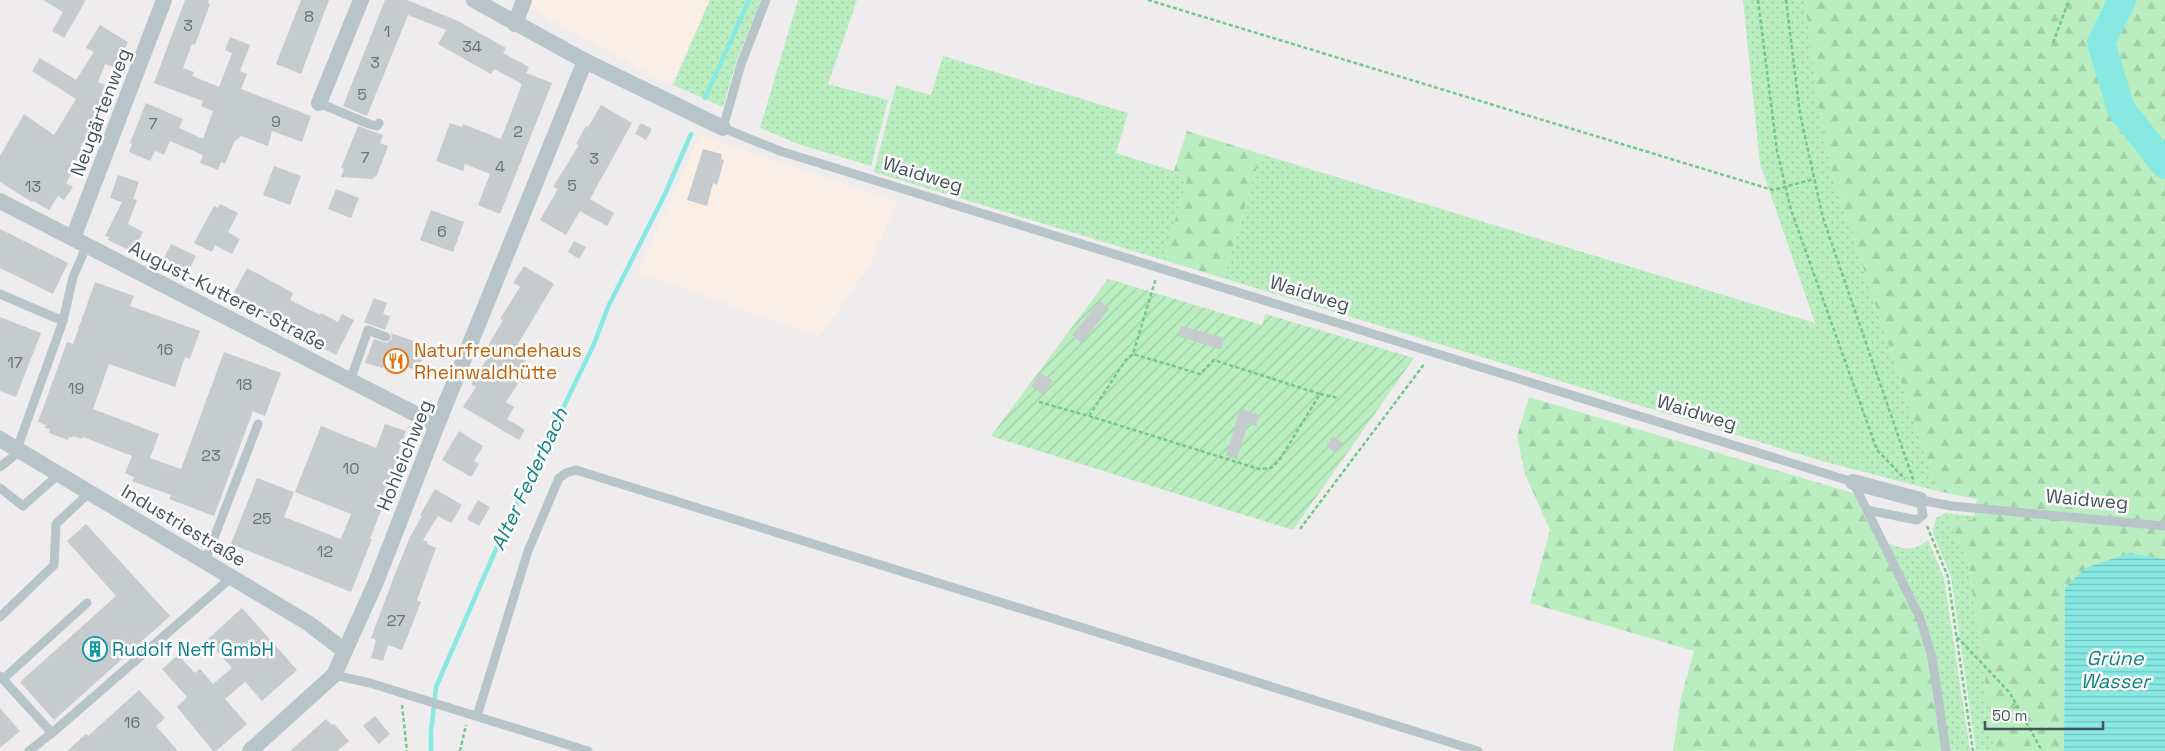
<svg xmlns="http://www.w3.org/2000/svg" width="2165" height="751" viewBox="0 0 2165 751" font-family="'Space Grotesk',sans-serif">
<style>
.commercial{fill:#fbeee4}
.grass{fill:url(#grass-dots)}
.forest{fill:url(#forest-firs)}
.garden{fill:url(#garden-furrows)}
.water{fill:url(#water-rules)}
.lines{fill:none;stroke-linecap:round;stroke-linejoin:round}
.stream{stroke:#88e9e3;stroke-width:4.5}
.river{stroke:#88e9e3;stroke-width:28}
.building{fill:#c6cbce}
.path{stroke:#73ca88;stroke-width:2.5;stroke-dasharray:4 2.5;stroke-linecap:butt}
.lane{stroke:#b7c5c9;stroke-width:9}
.street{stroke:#b7c5c9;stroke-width:16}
.labels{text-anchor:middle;stroke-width:5;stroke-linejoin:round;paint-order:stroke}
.number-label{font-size:16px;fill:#657276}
.street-label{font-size:19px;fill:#455559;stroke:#fff}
.food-label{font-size:19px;fill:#c56008;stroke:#fff;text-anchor:start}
.culture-label{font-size:19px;fill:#0d838f;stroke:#fff;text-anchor:start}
.water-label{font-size:20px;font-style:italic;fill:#0f847e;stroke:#fff}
</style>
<defs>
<pattern id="grass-dots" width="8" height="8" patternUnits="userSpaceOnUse" patternTransform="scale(1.25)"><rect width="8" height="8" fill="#baedc0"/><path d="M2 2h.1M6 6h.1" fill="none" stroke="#a1cda7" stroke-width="1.8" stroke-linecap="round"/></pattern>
<pattern id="forest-firs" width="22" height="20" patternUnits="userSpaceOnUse" patternTransform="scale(1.25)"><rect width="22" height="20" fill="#baedc0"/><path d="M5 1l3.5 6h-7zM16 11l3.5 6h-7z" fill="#a1cda7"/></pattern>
<pattern id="garden-furrows" width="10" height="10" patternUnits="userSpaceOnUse" patternTransform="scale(1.25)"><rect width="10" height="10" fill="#baedc0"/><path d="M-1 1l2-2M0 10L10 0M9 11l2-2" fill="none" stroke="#a1cda7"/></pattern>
<pattern id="water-rules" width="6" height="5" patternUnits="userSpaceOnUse" patternTransform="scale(1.25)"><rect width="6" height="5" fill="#88e9e3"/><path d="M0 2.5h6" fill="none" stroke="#71c0bb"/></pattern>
</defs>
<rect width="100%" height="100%" fill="#efeced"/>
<g class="commercial">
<polygon points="515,0 710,0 675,77 666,83"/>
<polygon points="700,134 742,150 897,202 870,265 819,337 638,272"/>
</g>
<g class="grass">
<polygon points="710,0 761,0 736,62 723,107 673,85"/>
<polygon points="798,0 857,0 828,84 888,100 871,166 801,145 760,128"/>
<polygon points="1743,0 1805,0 1817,96 1832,173 1937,491 1822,461 1223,278 1261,154 1815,323 1760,164"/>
<polygon points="943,56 1128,113 1116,153 1174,171 1187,180 1163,260 874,172 896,85 931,95"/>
<polygon points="1945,513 1974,516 1973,520 1949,519 1968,562 1995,751 1976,751 1951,576 1934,536 1933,529 1936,518"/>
<path d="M1928,540L1944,578L1970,751H1949L1884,542C1904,549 1911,553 1928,540Z"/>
</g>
<g class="forest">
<polygon points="1805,0 2165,0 2165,559 2129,553 2065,587 2064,751 1995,751 1968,562 1948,518 1973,520 1977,499 1937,491 1832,173 1817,96"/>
<polygon points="1187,131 1261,154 1223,278 1163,260 1187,180 1174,171"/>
<polygon points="1529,397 1853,493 1917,619 1930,659 1943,751 1673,751 1681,698 1694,651 1530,603 1550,530 1525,474 1517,436"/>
</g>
<polygon class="garden" points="1108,279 1262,325 1265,314 1414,358 1293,530 991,436"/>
<polygon class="water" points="2130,553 2165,559 2165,751 2064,751 2065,588 2085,568"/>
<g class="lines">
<g class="stream">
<polyline points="705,98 749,0"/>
<polyline points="431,751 431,732 436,687 507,524 594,344 608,307 665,194 691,134"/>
</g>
<polyline class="river" points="2122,0 2101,43 2121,109 2165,165"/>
</g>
<g class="building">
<polygon points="43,0 86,0 64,38 52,31 63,12"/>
<polygon points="185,0 209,0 208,3 210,4 195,45 192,44 183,68 194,72 192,76 219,87 232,53 225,50 230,37 250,45 240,71 247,74 241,89 311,116 302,142 272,131 268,146 241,136 234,142 225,164 221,162 218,170 200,163 203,155 170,141 164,155 155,151 150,161 129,152 132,144 130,143 146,103 183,119 179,128 203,139 213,111 201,106 203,101 154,83"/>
<polygon points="301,0 329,0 301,74 276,64"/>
<polygon points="385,0 407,0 458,21 506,48 503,53 529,67 526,73 552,83 500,214 478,205 490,174 465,164 463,171 436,161 450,123 462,127 463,124 501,139 522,84 494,69 491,74 438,44 446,30 408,15 367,116 343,106"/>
<polygon points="100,25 128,42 125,48 128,49 116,68 105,64 98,82 110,87 95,111 101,115 80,148 86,151 66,183 73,187 64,200 58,196 49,210 33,201 32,202 0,182 0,156 24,114 54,135 76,99 32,71 40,58 76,80 94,52 86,48"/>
<polygon points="601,105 632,123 590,199 614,213 607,226 580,211 566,235 540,220 558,189 553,187 579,145 576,144 586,126 588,127"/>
<polygon points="641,123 652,129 646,140 635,134"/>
<polygon points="358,126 383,135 380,143 388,146 377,175 372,179 341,177 344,169 341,168"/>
<polygon points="703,149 722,154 721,159 724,160 717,185 713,183 707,206 687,200"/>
<polygon points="274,166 301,176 290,205 263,195"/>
<polygon points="118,175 139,182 133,199 137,200 128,224 143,232 133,252 108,240 109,237 105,236 122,202 110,198"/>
<polygon points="336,189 359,198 351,218 328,209"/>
<polygon points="220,204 238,213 228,232 240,239 232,254 215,245 212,252 194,243 214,206 218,208"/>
<polygon points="431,210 464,222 453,252 420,240"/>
<polygon points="0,229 68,263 53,294 0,268"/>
<polygon points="574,241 586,247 579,259 568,252"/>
<polygon points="171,244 196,256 185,278 160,266"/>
<polygon points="524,266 554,284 518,344 524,349 520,356 526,360 514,381 518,384 506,402 514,407 507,419 525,430 519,440 463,407 476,387 471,384 490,354 488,353 491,347 488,346 503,320 500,319 520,287 513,283"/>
<polygon points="247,268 293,293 290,300 320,315 321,313 338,322 342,314 354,320 336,355 230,300"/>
<polygon points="95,282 134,296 130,306 200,331 190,359 185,357 175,387 109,364 93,409 159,434 150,458 181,469 224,352 281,373 265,416 253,411 214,516 169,499 171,495 132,481 134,477 125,473 132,456 83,437 82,439 73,436 72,438 69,437 68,440 49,433 50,429 45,428 46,425 38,422 67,342 73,344"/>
<polygon points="374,298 387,303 383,314 390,316 385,330 364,322"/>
<polygon points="1100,301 1109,309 1082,343 1072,335"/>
<polygon points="0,317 41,333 16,397 0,391"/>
<polygon points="1181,326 1224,338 1221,350 1178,336"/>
<polygon points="391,333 427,346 418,371 405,366 403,370 385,364 383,368 365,363 374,339 387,343 392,339"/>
<polygon points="1041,373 1053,381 1043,395 1031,386"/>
<polygon points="1240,409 1260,415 1256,426 1248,424 1237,459 1226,456"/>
<polygon points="385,424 406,431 397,456 401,458 370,539 372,539 351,592 231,544 257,478 294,492 284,517 341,539 351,514 295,492 321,426 376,448"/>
<polygon points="459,431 483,446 474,461 479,464 471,477 442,460"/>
<polygon points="1333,436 1343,443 1336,453 1326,446"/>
<polygon points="435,489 462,505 451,523 438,516 423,540 428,542 427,544 436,548 417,600 421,602 402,650 388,645 383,661 371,658 376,640 371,638 395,574 410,537 422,516 420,515"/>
<polygon points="478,500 490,507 479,526 467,519"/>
<polygon points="86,524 170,616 54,720 20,682 116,596 67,541"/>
<polygon points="242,608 297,670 262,701 245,682 225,699 247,724 216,751 213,751 177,707 187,697 162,669 178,655 195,673 200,669 213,684 232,668 207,640"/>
<polygon points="139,690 165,718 156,726 178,751 67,751 86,734 88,736"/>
<polygon points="0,708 20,731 0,748"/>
<polygon points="375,716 390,734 379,744 363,726"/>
<polygon points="326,719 332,725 334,724 349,741 337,751 290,751"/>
</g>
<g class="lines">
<g class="path">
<polyline points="1148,0 1773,190 1814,179"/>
<polyline points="1758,0 1777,151 1791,210 1877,450 1905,479"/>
<polyline points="1786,0 1800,114 1823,218 1914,482"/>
<polyline points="2053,43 2069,0"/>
<polyline points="1320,394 1339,398"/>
<polyline points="1039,402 1089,416 1125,361 1133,354 1156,278"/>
<polyline points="1089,416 1259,469 1271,468 1280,459 1320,394 1214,360 1200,374 1133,354"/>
<polyline points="1927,526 1948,577 1973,751"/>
<polyline points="1300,529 1425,363"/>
<polyline points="1957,637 2010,693 2042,751"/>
<polyline points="402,705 407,751"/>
<polyline points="460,751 466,725"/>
</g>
<g class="lane">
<polyline points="766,0 741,64 723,128 780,151 1853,482 1920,618 1932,657 1946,751"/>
<polyline points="319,103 369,124 377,126 379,123"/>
<polyline points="0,294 63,321"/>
<polyline points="350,381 368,330 386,337"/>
<polyline points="17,449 63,321 73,277 87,245"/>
<polyline points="0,467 20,451"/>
<polyline points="0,488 23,506 59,474"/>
<polyline points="1867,510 1917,520 1923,515 1920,500 1952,506 2165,526"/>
<polyline points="205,561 258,424"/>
<polyline points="0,617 54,565 56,524 90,492"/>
<polyline points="334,675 370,683 588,751"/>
<polyline points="0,676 52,733 232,577"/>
<polyline points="3,679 87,603"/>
<polyline points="477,716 528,551 559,478 566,473 576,470 1478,751"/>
<polyline points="29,751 52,733"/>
</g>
<g class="street">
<polyline points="474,0 585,61 723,128"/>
<polyline points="515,24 524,0"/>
<polyline points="319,103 361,0"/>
<polyline points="0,201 437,425"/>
<polyline points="73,238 164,0"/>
<polyline points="0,439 308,623 345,651"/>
<polyline points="1853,482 1920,500"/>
<polyline points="250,751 334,675 376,582 437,425 585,61"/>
</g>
</g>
<defs>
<symbol id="restaurant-ring" viewBox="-11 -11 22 22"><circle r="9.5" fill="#fff" stroke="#e8710a" stroke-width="1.5"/><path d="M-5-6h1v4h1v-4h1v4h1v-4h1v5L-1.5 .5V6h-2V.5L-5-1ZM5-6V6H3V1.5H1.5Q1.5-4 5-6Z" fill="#e8710a"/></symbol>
<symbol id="building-ring" viewBox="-11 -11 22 22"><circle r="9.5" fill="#fff" stroke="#0f9aa8" stroke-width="1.5"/><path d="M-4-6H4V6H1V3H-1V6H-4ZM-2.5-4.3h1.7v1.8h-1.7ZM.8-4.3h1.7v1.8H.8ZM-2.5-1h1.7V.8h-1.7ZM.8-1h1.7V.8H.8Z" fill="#0f9aa8"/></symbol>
</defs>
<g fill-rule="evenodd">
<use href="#restaurant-ring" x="382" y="347" width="28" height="28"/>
<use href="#building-ring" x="81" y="635" width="28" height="28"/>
</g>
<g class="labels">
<g class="number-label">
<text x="309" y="22">8</text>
<text x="188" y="31">3</text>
<text x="387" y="37">1</text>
<text x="472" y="52">34</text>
<text x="375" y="68">3</text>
<text x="362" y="100">5</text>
<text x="276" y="127">9</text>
<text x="153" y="129">7</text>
<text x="518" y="137">2</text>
<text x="365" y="163">7</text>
<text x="594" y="164">3</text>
<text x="500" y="172">4</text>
<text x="572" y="191">5</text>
<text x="33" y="192">13</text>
<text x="442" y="237">6</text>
<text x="165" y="355">16</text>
<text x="15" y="368">17</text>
<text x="244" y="390">18</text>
<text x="76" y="394">19</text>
<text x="211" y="461">23</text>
<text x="351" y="474">10</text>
<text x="262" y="524">25</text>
<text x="325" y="557">12</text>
<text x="396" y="626">27</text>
<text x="132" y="728">16</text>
</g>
<g class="street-label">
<text transform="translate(100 112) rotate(-69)" y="7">Neugärtenweg</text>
<text transform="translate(923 174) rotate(17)" y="7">Waidweg</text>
<text transform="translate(1310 293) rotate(17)" y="7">Waidweg</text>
<text transform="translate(228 295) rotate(27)" y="7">August-Kutterer-Straße</text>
<text transform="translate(1697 412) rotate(17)" y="7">Waidweg</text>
<text transform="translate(404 455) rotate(-68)" y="7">Hohleichweg</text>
<text transform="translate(2087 499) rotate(5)" y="7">Waidweg</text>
<text transform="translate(184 525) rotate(31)" y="7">Industriestraße</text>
</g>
<g class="food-label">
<text x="414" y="357">Naturfreundehaus<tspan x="414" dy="22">Rheinwaldhütte</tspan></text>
</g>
<g class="culture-label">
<text x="112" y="656">Rudolf Neff GmbH</text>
</g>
<g class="water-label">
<text transform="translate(529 479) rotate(-65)" y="7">Alter Federbach</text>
<text x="2115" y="665">Grüne<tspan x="2115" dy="23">Wasser</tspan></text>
</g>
</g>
<path d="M1985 721v8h118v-8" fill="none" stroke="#455559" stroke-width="2.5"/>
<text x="1992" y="721" font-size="15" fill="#455559" stroke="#ffffff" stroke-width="4" paint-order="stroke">50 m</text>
</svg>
